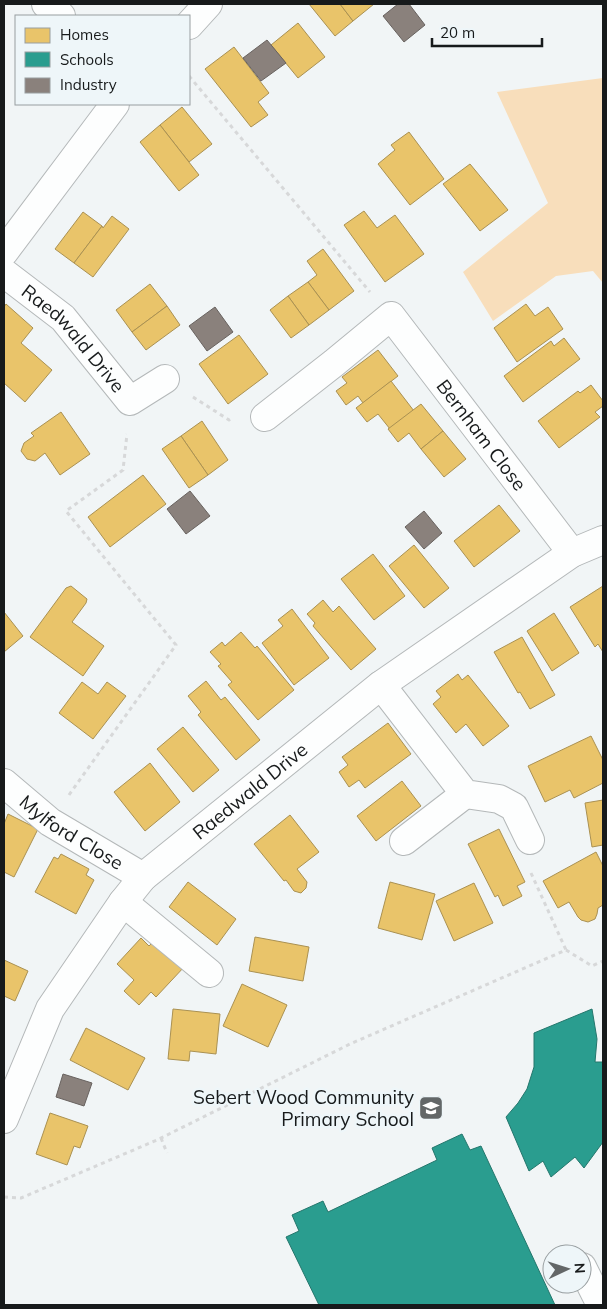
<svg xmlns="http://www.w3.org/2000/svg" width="607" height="1309" viewBox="0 0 607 1309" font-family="Mulish,sans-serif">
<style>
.green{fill:#f8debb}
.homes{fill:#e9c46a;stroke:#aa9152}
.schools{fill:#2a9d8f;stroke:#24766c}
.industry{fill:#8a817c;stroke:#68625f}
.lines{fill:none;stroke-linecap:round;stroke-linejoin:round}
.minor-casing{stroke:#b4b8b9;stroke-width:30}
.path{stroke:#d7d8d9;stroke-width:3;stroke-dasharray:4 4;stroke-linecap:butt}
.minor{stroke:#fdfefe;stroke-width:28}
.labels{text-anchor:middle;stroke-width:5;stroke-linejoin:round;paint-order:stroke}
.street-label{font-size:19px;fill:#171a1b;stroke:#eef6f9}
.poi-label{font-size:19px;fill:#171a1b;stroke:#eef6f9;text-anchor:end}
</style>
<rect width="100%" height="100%" fill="#f1f5f6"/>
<polygon class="green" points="603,78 603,283 593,271 556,276 493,321 463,272 548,203 497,92"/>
<g class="homes">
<polygon points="309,4 340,4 353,21 335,36"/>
<polygon points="340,4 374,4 353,21"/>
<polygon points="298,23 325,57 298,78 271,45"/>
<polygon points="234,47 269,93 258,102 268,115 251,127 205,69"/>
<polygon points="182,107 212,144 189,162 160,125"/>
<polygon points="160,125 199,175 179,191 140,142"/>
<polygon points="409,132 444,179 410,205 378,164 395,150 391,145"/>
<polygon points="470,164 508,210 480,231 443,184"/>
<polygon points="364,211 377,228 395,215 424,254 385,282 344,225"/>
<polygon points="83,212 102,226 74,263 55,249"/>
<polygon points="112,216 129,229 93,277 74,263 102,226 103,228"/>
<polygon points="323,249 354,291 329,310 308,282 317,275 307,261"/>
<polygon points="308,282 329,310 309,325 288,296"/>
<polygon points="150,284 167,306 132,332 116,310"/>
<polygon points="288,296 309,325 291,338 270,310"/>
<polygon points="6,304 33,328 21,343 52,370 25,402 4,383 4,307"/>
<polygon points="526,304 535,316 548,307 563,329 517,362 494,328"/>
<polygon points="167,306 180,325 146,350 132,332"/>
<polygon points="239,335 268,374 228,404 199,364"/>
<polygon points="564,338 580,359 523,402 504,376 551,341 554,346"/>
<polygon points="378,350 398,376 363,403 358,396 346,405 336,391 347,383 342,377"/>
<polygon points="391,381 414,411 390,429 378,414 367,422 356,408"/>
<polygon points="591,385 603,401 603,406 595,412 600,417 559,448 538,421 578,391 580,393"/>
<polygon points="421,404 443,431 421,449 409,433 398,442 388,429"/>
<polygon points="61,412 90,454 60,475 45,453 35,461 27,459 21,451 24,443 34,436 31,433"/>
<polygon points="202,421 228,460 208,475 181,436"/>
<polygon points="443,431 466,459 444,477 421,449"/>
<polygon points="181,436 208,475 189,488 162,449"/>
<polygon points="143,475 166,504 110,547 88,517"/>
<polygon points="499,505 520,531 474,567 454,541"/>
<polygon points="414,545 449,588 424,608 389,566"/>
<polygon points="373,554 405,596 374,620 341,579"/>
<polygon points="71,586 87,599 86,603 72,622 104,646 83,676 30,637 66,588"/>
<polygon points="603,586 603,652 598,644 595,647 570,607"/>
<polygon points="323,600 333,612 339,606 376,649 351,670 313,626 315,623 307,614"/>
<polygon points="292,609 329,658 294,685 262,643 283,626 278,620"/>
<polygon points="4,612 23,636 4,652"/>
<polygon points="554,613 579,653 552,671 527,631"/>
<polygon points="241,632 255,648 257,646 294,690 258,720 228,685 232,682 218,666 221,664 210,652 222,642 225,646"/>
<polygon points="522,637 555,695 530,709 520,692 518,693 494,652"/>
<polygon points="458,674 462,680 468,675 509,726 483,746 466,724 456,733 433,704 441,697 436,691"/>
<polygon points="206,681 221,700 225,697 260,740 236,760 198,715 201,712 188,696"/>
<polygon points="82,682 98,694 107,682 126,696 93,739 59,713"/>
<polygon points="388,723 411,754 365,788 359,780 349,787 339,772 348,765 342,757"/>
<polygon points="183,727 219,770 193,792 157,749"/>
<polygon points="591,736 603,760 603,783 574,798 570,790 545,802 528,766"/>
<polygon points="150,763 180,802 145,831 114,792"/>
<polygon points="402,781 421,806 376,841 357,816"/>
<polygon points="603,800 603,845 592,847 585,803"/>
<polygon points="8,814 38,829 14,877 4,872 4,824"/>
<polygon points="290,815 319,852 297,869 307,882 306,888 301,893 294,891 286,880 284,881 254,844"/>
<polygon points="499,829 525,882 517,886 522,896 503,906 498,895 495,897 468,844"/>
<polygon points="596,852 603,866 603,905 598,908 597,914 595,919 588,922 581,920 578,917 569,902 558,908 543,881"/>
<polygon points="61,854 89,869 86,875 94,880 76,914 35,892 54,857 58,859"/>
<polygon points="188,882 236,919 217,945 169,907"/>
<polygon points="390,882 435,894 422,940 378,928"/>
<polygon points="474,883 493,923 454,941 436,901"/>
<polygon points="255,937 309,947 303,981 249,971"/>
<polygon points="141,938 149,946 156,939 185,966 156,997 151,992 139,1005 124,991 134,980 117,964"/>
<polygon points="4,960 28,971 15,1001 4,996"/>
<polygon points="242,984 287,1005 268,1047 223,1026"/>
<polygon points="173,1009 220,1014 216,1054 190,1051 189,1061 168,1059"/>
<polygon points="86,1028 145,1058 128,1090 70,1060"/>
<polygon points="50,1113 88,1126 80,1148 74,1146 67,1165 36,1154"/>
</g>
<g class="schools">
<polygon points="592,1009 597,1039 595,1062 603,1062 603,1142 584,1168 575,1157 551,1177 543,1161 529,1171 506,1117 518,1103 527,1089 534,1067 534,1033"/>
<polygon points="462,1134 470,1150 481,1146 555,1305 319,1305 286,1237 299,1231 292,1215 323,1201 328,1212 437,1160 432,1148"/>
</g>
<g class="industry">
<polygon points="398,4 409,4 425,25 404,42 383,16"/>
<polygon points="267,40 286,63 261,81 243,58"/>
<polygon points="215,307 233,332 207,351 189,326"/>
<polygon points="190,491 210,516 186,534 167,509"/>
<polygon points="424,511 442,533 424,549 405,527"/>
<polygon points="63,1074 92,1083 84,1106 56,1097"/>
</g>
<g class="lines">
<defs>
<g id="minor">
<polyline points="46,4 61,16"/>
<polyline points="189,25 208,4"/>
<polyline points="4,252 115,104"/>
<path id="s1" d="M4,273L63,318L130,401L165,379"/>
<path id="s2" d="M265,417L334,363L391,316L572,553"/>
<polyline points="381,685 465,794 499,799 514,807 530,840"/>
<path id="s3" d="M4,783L50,822L143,877"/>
<polyline points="404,841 465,794"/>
<polyline points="123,902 209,973"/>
<path id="s4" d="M4,1119L50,1009L123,902L143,877L381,685L572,553L603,540"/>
<polyline points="582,1267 601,1305"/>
</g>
</defs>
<use href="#minor" class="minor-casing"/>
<g class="path">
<polyline points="189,76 370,292"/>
<polyline points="193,397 229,420 232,418"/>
<polyline points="69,795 176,645 66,511 123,470 127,434"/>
<polyline points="531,873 566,950"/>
<polyline points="161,1138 167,1153"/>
<polyline points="4,1197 21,1198 157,1140 350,1044 566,950 592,966 603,961"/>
</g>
<use href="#minor" class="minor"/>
</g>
<defs>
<symbol id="school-square" viewBox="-11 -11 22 22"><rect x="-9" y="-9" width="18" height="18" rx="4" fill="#636768" stroke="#eef6f9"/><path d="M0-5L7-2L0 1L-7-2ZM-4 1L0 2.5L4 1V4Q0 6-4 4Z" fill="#fff"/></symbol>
</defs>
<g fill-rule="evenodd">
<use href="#school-square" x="417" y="1094" width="28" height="28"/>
</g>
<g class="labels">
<g class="street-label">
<text dy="7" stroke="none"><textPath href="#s1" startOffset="96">Raedwald Drive</textPath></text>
<text dy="7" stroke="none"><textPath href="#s2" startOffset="311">Bernham Close</textPath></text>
<text dy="7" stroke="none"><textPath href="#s4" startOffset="418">Raedwald Drive</textPath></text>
<text dy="7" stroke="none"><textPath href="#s3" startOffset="84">Mylford Close</textPath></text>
</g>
<g class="poi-label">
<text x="414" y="1104">Sebert Wood Community<tspan x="414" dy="22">Primary School</tspan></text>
</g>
</g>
<rect width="607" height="1309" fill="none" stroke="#171a1b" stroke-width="10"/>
<rect x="15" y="15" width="175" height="90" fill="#eef6f9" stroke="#989ea0"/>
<rect x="25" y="28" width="25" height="15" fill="#e9c46a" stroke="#989ea0"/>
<text x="60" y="40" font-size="15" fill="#171a1b">Homes</text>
<rect x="25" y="52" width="25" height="15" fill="#2a9d8f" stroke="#989ea0"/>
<text x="60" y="65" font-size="15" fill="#171a1b">Schools</text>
<rect x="25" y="78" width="25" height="15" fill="#8a817c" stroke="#989ea0"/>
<text x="60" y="90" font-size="15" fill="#171a1b">Industry</text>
<g transform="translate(567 1269) rotate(86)"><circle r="24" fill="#eef6f9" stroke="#989ea0"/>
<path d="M0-4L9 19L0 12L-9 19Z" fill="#636768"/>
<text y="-8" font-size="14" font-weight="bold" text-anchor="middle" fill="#171a1b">N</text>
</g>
<path d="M432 38v8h110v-8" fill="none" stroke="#171a1b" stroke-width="2.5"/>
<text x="440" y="38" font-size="15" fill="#171a1b" stroke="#eef6f9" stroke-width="4" paint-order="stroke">20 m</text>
</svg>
